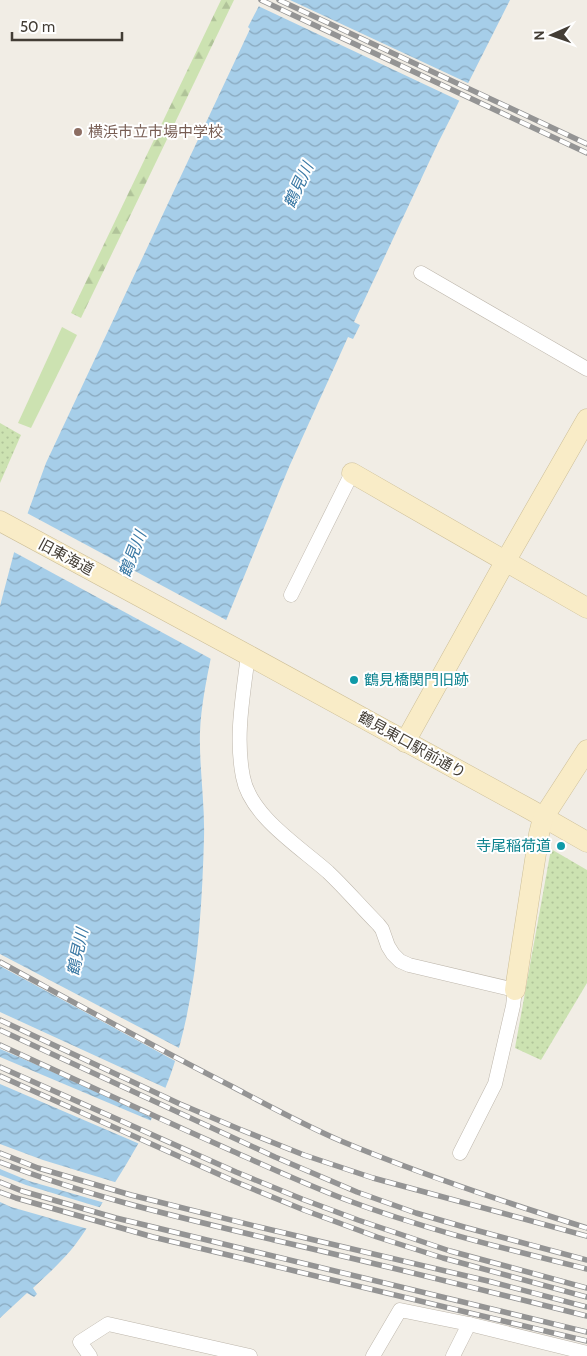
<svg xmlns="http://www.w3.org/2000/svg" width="587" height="1356" viewBox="0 0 587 1356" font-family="Cabin,'Noto Sans JP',sans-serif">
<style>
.grass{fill:#cce2b1}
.forest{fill:url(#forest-firs)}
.park{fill:url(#park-dots)}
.water{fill:url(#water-waves)}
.pier{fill:#f1ede5}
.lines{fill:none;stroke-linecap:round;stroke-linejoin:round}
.street-casing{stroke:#beb7ac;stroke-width:15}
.secondary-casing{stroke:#cdbf98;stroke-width:21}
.street{stroke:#fff;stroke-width:14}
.secondary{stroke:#f9ecc7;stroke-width:20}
.rail-casing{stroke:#949494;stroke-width:5.5}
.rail{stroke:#fff;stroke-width:4;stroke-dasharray:11;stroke-linecap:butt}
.education-dot{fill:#8d6e63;stroke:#fff;stroke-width:2}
.culture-dot{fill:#0f9aa8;stroke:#fff;stroke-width:2}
.labels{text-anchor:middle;stroke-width:4;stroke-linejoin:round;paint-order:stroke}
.education-label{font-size:15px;fill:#785e54;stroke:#fff;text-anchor:start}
.street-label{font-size:15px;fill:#433d35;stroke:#fff}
.culture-label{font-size:15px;fill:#0d838f;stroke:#fff;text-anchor:start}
.water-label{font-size:16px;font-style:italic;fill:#3978a4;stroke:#fff}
</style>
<defs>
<pattern id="forest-firs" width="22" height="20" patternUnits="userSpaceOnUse" patternTransform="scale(1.25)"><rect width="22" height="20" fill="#cce2b1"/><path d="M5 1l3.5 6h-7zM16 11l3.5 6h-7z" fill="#b0c399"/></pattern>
<pattern id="park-dots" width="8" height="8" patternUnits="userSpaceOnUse" patternTransform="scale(1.25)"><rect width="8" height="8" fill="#cce2b1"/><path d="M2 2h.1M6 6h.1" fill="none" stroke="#b0c399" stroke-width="1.8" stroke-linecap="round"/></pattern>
<pattern id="water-waves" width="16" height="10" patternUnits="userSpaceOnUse" patternTransform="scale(1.25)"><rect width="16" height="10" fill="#a6cee9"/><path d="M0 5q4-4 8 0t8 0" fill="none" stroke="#89a8be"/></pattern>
</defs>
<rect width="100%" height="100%" fill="#f1ede5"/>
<polygon class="grass" points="62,327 77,335 31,428 18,423"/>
<polygon class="forest" points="221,0 234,0 81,318 71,313"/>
<g class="park">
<polygon points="0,423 21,435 0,483"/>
<polygon points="551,849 587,870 587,983 541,1060 515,1048"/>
</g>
<path class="water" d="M262,0H510L438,143L354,322L360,325L353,339L348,337L289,467L211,657C206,682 201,707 200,732C199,767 205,803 204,838C202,907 198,977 180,1044C165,1102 136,1150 104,1200C95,1215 82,1237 71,1250C59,1264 46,1276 33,1288L37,1294L34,1297L27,1293L0,1318V606L16,545L46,463L250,29L248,27Z"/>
<g class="pier">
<polygon points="259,0 290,0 470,84 462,102 256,5"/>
<polygon points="25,512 228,621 213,660 12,551"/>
<polygon points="0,954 181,1049 177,1062 0,966"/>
<polygon points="0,1012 168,1089 155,1119 42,1067 0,1049"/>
<polygon points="0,1057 154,1122 142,1145 0,1084"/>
<polygon points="0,1144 43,1160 118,1183 105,1203 29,1181 0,1169"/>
<polygon points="0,1175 26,1185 102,1208 88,1229 11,1207 0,1202"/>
</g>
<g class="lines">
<defs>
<g id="street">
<polyline points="421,273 587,369"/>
<polyline points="291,595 352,473"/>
<path d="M248,655C243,696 235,737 243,777C250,816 300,847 328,872C346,889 361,907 378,924L382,929L388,946L393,954L400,961L409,965L515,990L513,1006L495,1084L460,1153"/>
<polyline points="90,1356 80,1342 108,1324 250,1356"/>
<polyline points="373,1356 400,1310 469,1324 587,1353"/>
<polyline points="453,1356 469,1324"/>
</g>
<g id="secondary">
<polyline points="352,473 587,608"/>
<polyline points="0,521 248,655 531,810 587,842"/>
<polyline points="405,742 505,562 587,419"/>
<polyline points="515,990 539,834 543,818 587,750"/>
</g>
</defs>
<use href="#street" class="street-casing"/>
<use href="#secondary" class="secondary-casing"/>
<use href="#street" class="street"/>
<use href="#secondary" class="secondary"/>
<defs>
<g id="rail">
<polyline points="261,0 587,153"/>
<polyline points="279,0 587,144"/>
<path d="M0,962C77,1004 154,1047 233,1087C269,1106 304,1125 341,1141C422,1175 504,1202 587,1228"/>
<polyline points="0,1020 180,1104 239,1129 304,1155 373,1178 587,1236"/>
<polyline points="0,1030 275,1157 357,1192 416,1213 464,1227 587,1260"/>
<path d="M0,1045C76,1080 153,1116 230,1150C268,1167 305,1184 344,1199C423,1229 506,1249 587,1269"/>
<polyline points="0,1067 236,1172 302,1199 358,1220 450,1251 587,1288"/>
<polyline points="0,1076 236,1182 304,1210 377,1237 443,1258 587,1297"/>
<polyline points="0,1153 38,1168 131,1195 259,1227 488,1281 587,1307"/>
<path d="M0,1162C89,1197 182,1218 274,1240C378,1264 483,1290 587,1316"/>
<polyline points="0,1182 22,1191 116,1218 587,1332"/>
<polyline points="0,1192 16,1198 153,1237 587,1341"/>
</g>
</defs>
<use href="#rail" class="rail-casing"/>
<use href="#rail" class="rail"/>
</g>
<circle class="education-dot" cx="78" cy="132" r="5"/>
<g class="culture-dot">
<circle cx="354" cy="680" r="5"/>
<circle cx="561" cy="846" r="5"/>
</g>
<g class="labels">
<g class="education-label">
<text x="88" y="137">横浜市立市場中学校</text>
</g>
<g class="street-label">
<text transform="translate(66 557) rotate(28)" y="5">旧東海道</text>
<text transform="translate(412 745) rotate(29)" y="5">鶴見東口駅前通り</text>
</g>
<g class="culture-label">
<text x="364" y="685">鶴見橋関門旧跡</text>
<text x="551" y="851" text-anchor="end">寺尾稲荷道</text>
</g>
<g class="water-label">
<text transform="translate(298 185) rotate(-65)" y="6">鶴見川</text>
<text transform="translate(132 554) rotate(-69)" y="6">鶴見川</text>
<text transform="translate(77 952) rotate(-78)" y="6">鶴見川</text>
</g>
</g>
<g transform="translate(552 35) rotate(268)" stroke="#ffffff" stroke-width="4" paint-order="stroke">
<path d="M0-4L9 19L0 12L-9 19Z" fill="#433d35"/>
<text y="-8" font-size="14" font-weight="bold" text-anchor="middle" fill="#433d35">N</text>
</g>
<path d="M12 32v8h110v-8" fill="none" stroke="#433d35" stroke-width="2.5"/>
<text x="20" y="32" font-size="15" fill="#433d35" stroke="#ffffff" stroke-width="4" paint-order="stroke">50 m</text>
</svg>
